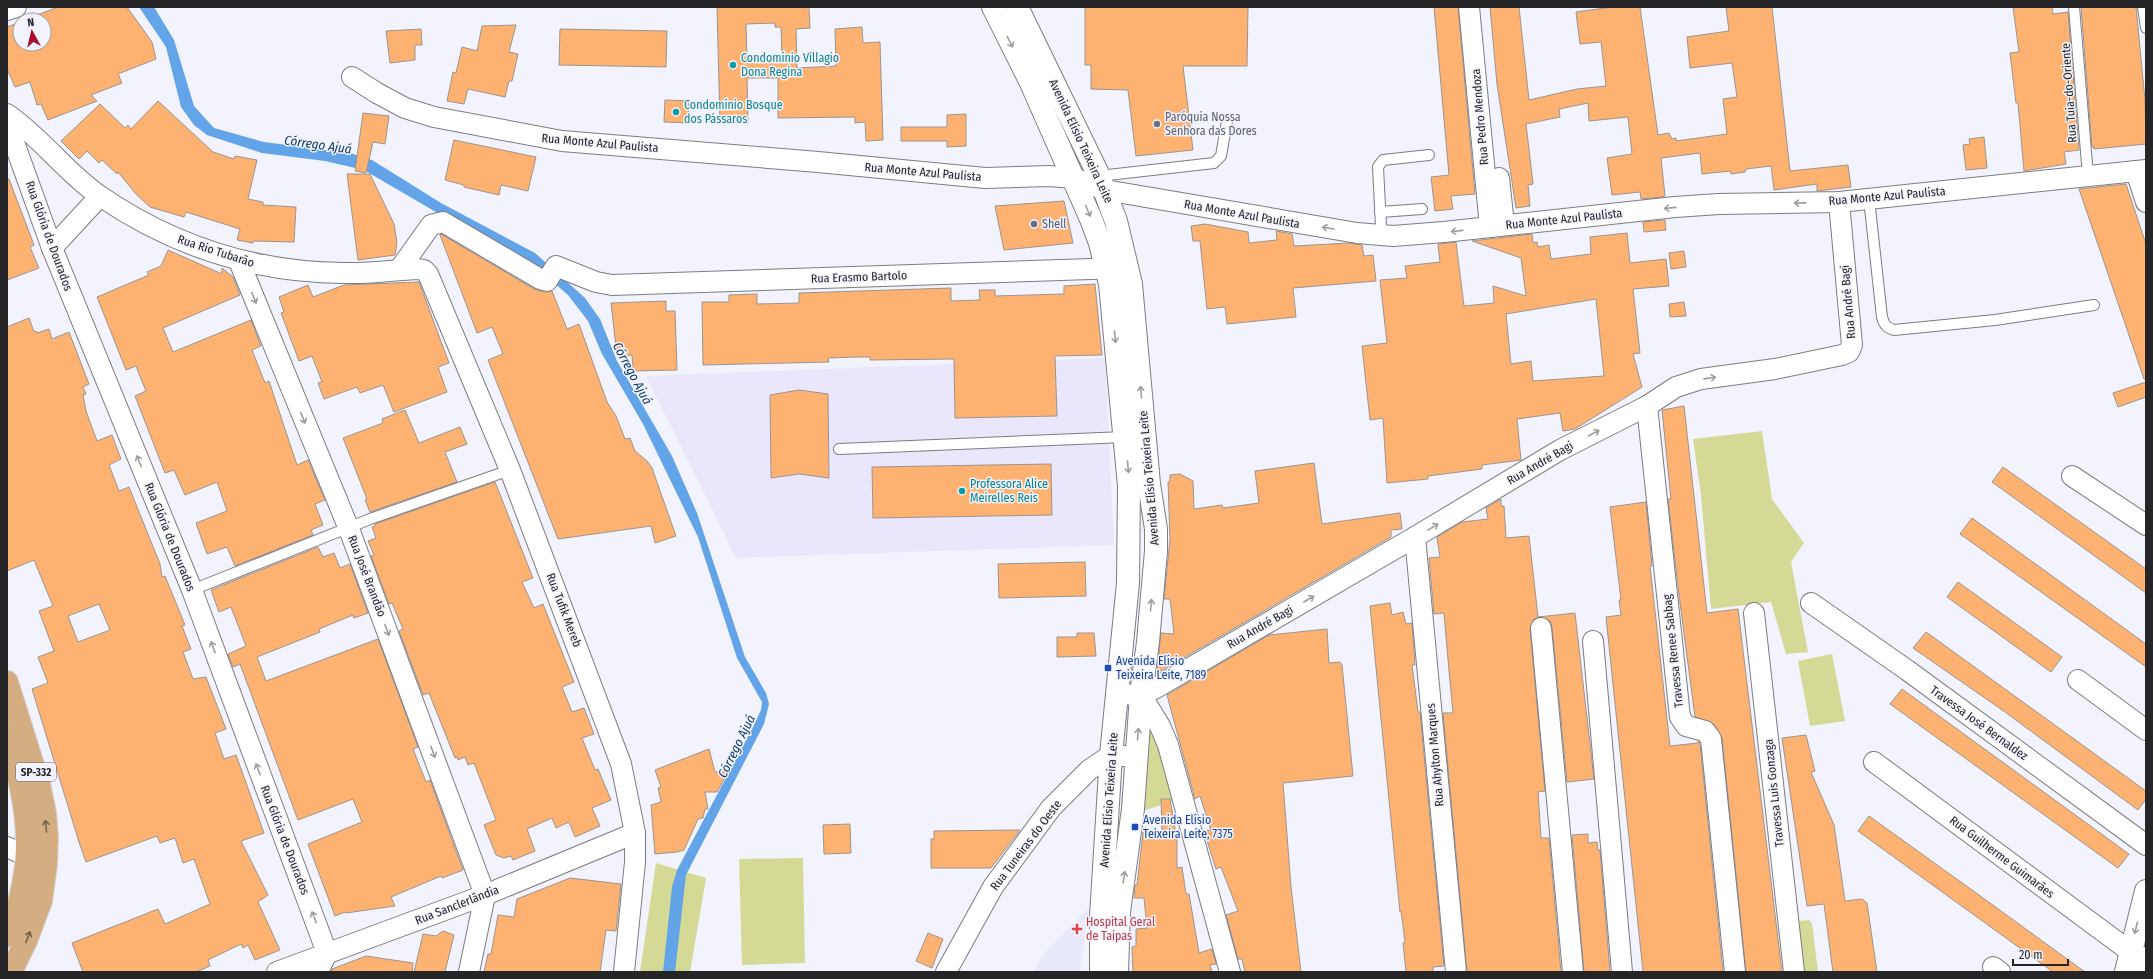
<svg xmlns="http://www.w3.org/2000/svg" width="2153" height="979" viewBox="0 0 2153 979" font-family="'Fira Sans Condensed',sans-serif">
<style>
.built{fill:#e8e9fa}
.education{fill:#eae6fc}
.green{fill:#d4da95}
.water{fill:#62a4e7}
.building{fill:#feb272;stroke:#9c948f;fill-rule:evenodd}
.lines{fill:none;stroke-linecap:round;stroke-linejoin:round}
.lane-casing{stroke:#7c7c84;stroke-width:12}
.street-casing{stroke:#7c7c84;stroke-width:22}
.secondary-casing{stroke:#7c7c84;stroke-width:24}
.primary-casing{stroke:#d3d3d4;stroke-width:24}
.lane{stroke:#fff;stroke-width:10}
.street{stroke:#fff;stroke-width:20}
.secondary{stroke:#fff;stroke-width:22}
.primary{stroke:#d4ae82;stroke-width:22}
.oneway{stroke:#9d9d9e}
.oneway2{stroke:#746350}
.culture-dot{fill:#0f9aa8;stroke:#f2f3fc;stroke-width:1.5}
.worship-dot{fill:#6b7280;stroke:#f2f3fc;stroke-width:1.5}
.service-dot{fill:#5c6f8a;stroke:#f2f3fc;stroke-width:1.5}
.transit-dot{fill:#1a4fb4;stroke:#f2f3fc;stroke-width:1.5}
.health-dot{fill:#e0444e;stroke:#f2f3fc;stroke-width:1.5}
.labels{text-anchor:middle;stroke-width:3;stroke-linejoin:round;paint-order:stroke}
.shield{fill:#f2f3fc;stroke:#626368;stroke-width:1}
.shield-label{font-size:11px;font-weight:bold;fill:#252528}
.culture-label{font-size:12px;fill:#0d838f;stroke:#f2f3fc;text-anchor:start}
.street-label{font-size:12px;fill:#252528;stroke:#f2f3fc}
.worship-label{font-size:12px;fill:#5b616d;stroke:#f2f3fc;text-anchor:start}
.service-label{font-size:12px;fill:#4e5e75;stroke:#f2f3fc;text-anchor:start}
.transit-label{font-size:12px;fill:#164399;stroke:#f2f3fc;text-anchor:start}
.health-label{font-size:12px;fill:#be3a42;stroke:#f2f3fc;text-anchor:start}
.water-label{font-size:13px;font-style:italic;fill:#0b3c67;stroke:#f2f3fc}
</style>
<rect width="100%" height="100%" fill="#f2f3fc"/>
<polygon class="built" points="1089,908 1080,972 1032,972 1048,949"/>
<polygon class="education" points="1105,358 1114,545 736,558 646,376"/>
<g class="green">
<polygon points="1762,431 1772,499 1804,543 1791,562 1808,652 1786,654 1771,602 1711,609 1701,495 1693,439"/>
<polygon points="1832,654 1845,721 1810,726 1798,661"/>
<polygon points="1140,691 1183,798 1130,815"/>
<polygon points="803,858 805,963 742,965 739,859"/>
<polygon points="656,863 706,878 690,972 640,972"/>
<polygon points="1809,920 1812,923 1818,972 1796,972 1790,922"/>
</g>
<polygon class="water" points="139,7 154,7 174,40 194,106 214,128 264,142 350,153 372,160 441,203 535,253 585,298 600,319 617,361 672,456 697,513 745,657 766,693 769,704 764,724 686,875 675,972 663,972 672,887 677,870 752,729 761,710 762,702 737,658 698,537 643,424 602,354 588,321 568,295 537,268 441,215 364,170 325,161 262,153 207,135 194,125 181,107 166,47"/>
<g class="building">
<polygon points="58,7 127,7 152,42 156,59 118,74 122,83 91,95 97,101 48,120 41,104 37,105 30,82 15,87 7,69 7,27 20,22 20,44 44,44 44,20 24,20"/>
<path d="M717,7H809L810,28L796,29L797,68L836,66L835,29L862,27L863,43L880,42L883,140L866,141L865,122L855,123V117L778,118V78H747L748,123H720ZM775,23V27H781L782,59L747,60L746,24Z"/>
<polygon points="1085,7 1248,7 1247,66 1183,66 1193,150 1136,156 1128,90 1091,89 1091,65 1085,65"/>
<polygon points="1434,7 1458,7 1475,194 1451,196 1453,209 1435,211 1431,177 1449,175"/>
<polygon points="1490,7 1519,7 1529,100 1577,89 1606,86 1601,42 1580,44 1576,12 1613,7 1640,7 1658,135 1669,133 1672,139 1676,138 1676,141 1727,134 1723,99 1737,97 1732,63 1690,68 1687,37 1729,31 1726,7 1772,7 1790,171 1848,165 1851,187 1817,191 1817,184 1774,190 1771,166 1746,169 1745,172 1731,174 1730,171 1702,174 1700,153 1661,158 1665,196 1662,197 1641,199 1640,192 1612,195 1607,158 1632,154 1628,117 1589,121 1588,103 1559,109 1560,117 1526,124 1533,184 1528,185 1530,206 1516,208 1497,84"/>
<polygon points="2013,7 2052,7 2053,14 2068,12 2079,150 2064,152 2066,164 2024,171 2018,103 2016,103 2010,53 2019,52"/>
<polygon points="2081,7 2136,7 2145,100 2146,144 2094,149 2094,147 2092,147"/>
<polygon points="516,25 509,52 518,54 512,81 509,81 505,97 468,89 464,104 447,101 453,72 456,73 462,47 477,51 482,26"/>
<polygon points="421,29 422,45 415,45 415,60 390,63 386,31"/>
<polygon points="560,29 667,31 666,67 559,65"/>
<polygon points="665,100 689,101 688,123 664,122"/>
<polygon points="158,101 213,152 234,159 235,156 257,160 248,199 263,202 263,205 296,207 294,242 253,241 253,243 237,240 240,229 186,212 184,217 150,207 136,194 118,172 117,174 102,160 99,163 87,151 79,159 61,141 100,104 125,128 128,125 131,129"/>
<polygon points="363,113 389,116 385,144 373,142 366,173 355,171"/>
<polygon points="966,114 966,146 947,147 947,141 901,141 901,127 947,127 947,115"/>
<polygon points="1984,137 1987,168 1966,170 1963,145 1970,144 1969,139"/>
<polygon points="454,140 536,157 528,191 501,185 499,195 464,187 464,185 445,180"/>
<polygon points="347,174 370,174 394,224 397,243 395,255 358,260"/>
<polygon points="7,179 9,179 34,245 30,247 39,268 7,280"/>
<polygon points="2126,184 2146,244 2146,379 2144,379 2079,189"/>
<polygon points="1064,201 1073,243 1004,250 995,206"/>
<polygon points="1665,220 1666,230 1644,232 1643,222"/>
<polygon points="1205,224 1248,232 1249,243 1277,240 1276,231 1292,234 1294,246 1349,243 1362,245 1364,256 1373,255 1376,281 1293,288 1296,317 1227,324 1225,307 1207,309 1200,241 1193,241 1191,226"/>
<path d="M1627,233L1630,263L1666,259L1669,286L1633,289L1640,353L1633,354L1642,387L1575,429L1563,431L1560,413L1517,419L1521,460L1482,465V469L1428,476V479L1387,483L1383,418L1370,420L1362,346L1387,343L1380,280L1407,278L1405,266L1440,262L1438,244L1456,242L1464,306L1494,303L1493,286L1526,296L1521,258L1472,241L1532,234L1533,243L1537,242L1538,247L1549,245L1551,259L1591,254L1590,237ZM1596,299L1604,376L1533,381L1531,361L1511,364L1506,314Z"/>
<polygon points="441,234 534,289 544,292 552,291 567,329 579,324 607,402 616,416 625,439 630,438 635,451 647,461 652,468 676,536 655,543 651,526 558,539 488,360 503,354 492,327 477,333 440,235"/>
<polygon points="168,250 222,274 222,268 233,277 240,295 163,328 173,352 251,320 261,346 252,350 265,383 269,381 297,465 308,460 325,500 315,504 323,525 311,530 313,535 235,566 227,547 207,554 196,523 227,511 217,482 185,495 174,470 165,473 135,396 146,391 136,366 126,370 97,297 149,275 147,272 161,266"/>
<polygon points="1684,251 1686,267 1671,269 1669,253"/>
<polygon points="419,282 449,363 438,367 447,392 394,412 383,385 360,393 357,387 324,399 318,383 322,382 312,356 299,361 281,313 284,312 279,297 308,285 313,297 344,285"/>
<polygon points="1095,284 1102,355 1055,356 1057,416 955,418 954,359 870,360 870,357 856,357 828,358 829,362 703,365 702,302 729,302 729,295 757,294 757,304 799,303 799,293 951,288 951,301 980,300 979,290 995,290 995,296 1064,294 1064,286"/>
<polygon points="666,301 666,311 675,311 677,370 633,371 632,355 617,356 611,303"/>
<polygon points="1684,302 1686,316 1670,317 1669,304"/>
<path d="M29,318L34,332L36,331L37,333L49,329L52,339L69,332L89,384L83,387L86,394L83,395L86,411L97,441L112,435L121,459L109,465L119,491L129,487L160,564L162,577L165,576L185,625L182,626L191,649L183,652L193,679L206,677L226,729L215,733L224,759L236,755L264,833L241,841L268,895L258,902L280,950L255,960L248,945L243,948L241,944L208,960L210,966L196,972H83L72,943L158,909L165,924L210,904L194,859L183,863L175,838L160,843L157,836L86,862L79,842L32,689L48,683L38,657L54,651L39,611L53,606L34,560L7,571V327ZM99,604L110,630L78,642L68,616Z"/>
<polygon points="2146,382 2146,397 2118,407 2113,393"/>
<polygon points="799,390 828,394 829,478 799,474 771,478 770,395"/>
<polygon points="1684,406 1707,613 1738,609 1782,972 1746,972 1722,738 1714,724 1695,717 1679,595 1668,499 1671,499 1662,410"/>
<polygon points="405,410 419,443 460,427 467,444 445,452 457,482 370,512 365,500 367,499 343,438 383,423 382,419"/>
<polygon points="1314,463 1322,524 1400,513 1402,529 1391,530 1391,537 1161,671 1157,669 1161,633 1174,634 1170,599 1164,599 1170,539 1168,482 1170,481 1170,475 1180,474 1193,481 1194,509 1222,505 1223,508 1259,503 1255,471"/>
<polygon points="1051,464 1052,515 873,518 872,467"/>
<polygon points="2003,467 2146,569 2146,593 1992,482"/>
<polygon points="495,482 533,578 522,582 534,608 543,604 574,682 562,687 572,712 584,708 594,734 582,738 595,770 598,769 611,800 592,808 600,826 575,837 569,822 556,828 552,818 527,829 535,851 513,860 511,856 504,858 496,855 484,825 496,820 474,763 468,765 465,757 458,760 457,757 455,758 429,693 423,695 399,631 403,629 392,603 389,604 371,556 374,555 368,541 376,538 372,527 375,526 375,524"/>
<polygon points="1501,499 1501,506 1504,506 1506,538 1529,536 1538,617 1575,613 1594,779 1567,782 1552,627 1550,621 1540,617 1534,619 1530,629 1545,791 1538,792 1540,823 1541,838 1549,838 1561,972 1467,972 1443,713 1453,713 1449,671 1444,613 1434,614 1429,558 1440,557 1437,537 1462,522 1488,519 1486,508"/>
<polygon points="1646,502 1652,566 1650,566 1670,746 1698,743 1698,741 1700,743 1723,972 1643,972 1606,617 1621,615 1619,600 1621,600 1610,507"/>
<polygon points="1972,518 2146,644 2146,667 1960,534"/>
<polygon points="318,547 323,557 334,553 340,568 350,564 368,613 354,618 353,615 319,629 320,632 257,657 266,681 378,639 418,747 413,749 426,782 430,780 463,870 442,878 441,876 391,897 395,906 346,913 345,912 335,916 308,844 362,822 353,799 298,820 240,664 233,667 228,654 246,646 231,607 219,612 211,590"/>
<polygon points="1085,562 1086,596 999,598 998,564"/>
<polygon points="1958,582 2062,657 2051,672 1947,597"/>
<polygon points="1390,603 1392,615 1403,612 1406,624 1412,623 1415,665 1412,665 1418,712 1420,712 1444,966 1433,967 1433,972 1406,972 1403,943 1405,942 1401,911 1400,912 1370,606"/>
<polygon points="1327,629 1329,663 1340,662 1342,665 1353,776 1283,783 1291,887 1301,972 1245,972 1242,959 1238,959 1226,915 1238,911 1221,867 1216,869 1204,831 1211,830 1200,796 1195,799 1167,695 1269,635"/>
<polygon points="1926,632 2146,791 2146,799 2138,810 2005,712 1913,648"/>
<polygon points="1077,633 1094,633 1096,656 1057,657 1057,637 1077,637"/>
<polygon points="1902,689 2129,854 2118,868 1890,704"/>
<polygon points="1806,735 1815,771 1811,772 1834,825 1845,901 1862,899 1867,903 1877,972 1833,972 1824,904 1807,906 1782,738"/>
<polygon points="709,749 715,772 728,772 717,792 705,792 708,809 705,809 703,818 698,819 684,850 677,852 655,854 651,805 661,802 658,788 661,787 655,770"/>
<polygon points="1161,799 1170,799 1177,840 1177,868 1182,867 1186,894 1189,894 1199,953 1212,949 1216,964 1210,965 1212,972 1133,972 1132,947 1136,946 1136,929 1147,928 1144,898 1134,898 1135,885 1137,885 1143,832 1162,833"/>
<polygon points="1869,816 1990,903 2085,972 2053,972 1880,847 1858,831"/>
<polygon points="850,824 851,853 824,854 823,825"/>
<polygon points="1020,830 991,868 931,868 931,839 934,839 934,831"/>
<polygon points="1588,834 1588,843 1597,842 1598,850 1600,850 1610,972 1584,972 1572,835"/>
<polygon points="570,878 621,884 616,931 606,930 600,972 484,972 488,954 491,954 498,915 514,917 517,899"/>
<polygon points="443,931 454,935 445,972 414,972 423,934 436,936"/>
<polygon points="928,933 943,939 932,968 916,961"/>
<polygon points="366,956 413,963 412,972 331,972 332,969"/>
</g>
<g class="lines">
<defs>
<g id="lane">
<polyline points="2074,7 2088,176"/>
<polyline points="2143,7 2146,28"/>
<polyline points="1099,176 1214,163 1221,156 1227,121"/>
<path d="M1869,199L1882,317C1884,325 1887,328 1894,330L1995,320L2094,305"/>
<polyline points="1380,212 1422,209"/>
<polyline points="1380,236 1381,226 1378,167 1383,160 1429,155"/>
<polyline points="839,449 1125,437"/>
<polyline points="192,590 370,519 510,470"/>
</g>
<g id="street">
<polyline points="1469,7 1490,227"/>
<polyline points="7,10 16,7"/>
<polyline points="352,77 377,93 405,108 434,117 562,141 818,162 985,178 1049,176 1074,178 1105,190 1357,233 1393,236 1444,232 1675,207 1719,204 1839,202 2146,170"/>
<path d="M7,114C41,137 66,173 100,196C173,246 255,272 343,273C368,274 393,270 418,269L424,270L428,274L510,470L621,764L635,833V862L624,972"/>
<polyline points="7,123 52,248 192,590 327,953 318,972"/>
<polyline points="2136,171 2146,202"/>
<polyline points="1499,178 1504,225"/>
<polyline points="52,248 100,196"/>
<polyline points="239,261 349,529 485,895 469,972"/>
<polyline points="399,270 431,225 443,222 540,279 547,281 556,266 596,282 612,285 1121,268"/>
<polyline points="1647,406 1680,717 1686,726 1705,731 1711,739 1735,972"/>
<polyline points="2072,476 2146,525"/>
<polyline points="1415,537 1456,972"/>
<polyline points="1811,603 1907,670 2146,845"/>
<polyline points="1754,613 1794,972"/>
<polyline points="1541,628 1573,972"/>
<polyline points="1593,641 1622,972"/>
<polyline points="2078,680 2146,730"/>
<polyline points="1118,694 1141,695 1154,689 1415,537 1560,450 1647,406 1676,387 1701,379 1775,369 1842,355 1849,352 1852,345 1839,202"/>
<polyline points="1141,695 1160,726 1168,745 1230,972"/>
<polyline points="1874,762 2143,961"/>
<polyline points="7,847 40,862"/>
<polyline points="1993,967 2000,972"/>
<polyline points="277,972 485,895 635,833"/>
<polyline points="946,972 993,887 1051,808 1089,770 1111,755 1137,757"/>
</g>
<g id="secondary">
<polyline points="993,7 1031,83 1091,219 1100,243 1110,284 1129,486 1128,583 1111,755 1101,916 1101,972"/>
<polyline points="1017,7 1099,176 1116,221 1131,284 1149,484 1156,529 1156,551 1148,642 1141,695 1133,809 1119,912 1117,972"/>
<polyline points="2126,972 2146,891"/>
<polyline points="2143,972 2146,958"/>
</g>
<g id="primary">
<polyline points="7,682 39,784 45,813 47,837 46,865 41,901 26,941 11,972"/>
<path d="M7,734C29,806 38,865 7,936"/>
</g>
</defs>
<use href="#lane" class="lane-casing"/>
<use href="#street" class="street-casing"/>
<use href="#secondary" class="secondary-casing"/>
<use href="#primary" class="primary-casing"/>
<use href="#lane" class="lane"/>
<use href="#street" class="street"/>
<use href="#secondary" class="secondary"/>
<use href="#primary" class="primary"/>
</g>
<defs><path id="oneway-shaft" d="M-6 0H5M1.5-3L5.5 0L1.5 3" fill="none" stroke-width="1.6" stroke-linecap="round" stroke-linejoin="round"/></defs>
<g class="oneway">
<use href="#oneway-shaft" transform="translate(1010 42) rotate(63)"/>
<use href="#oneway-shaft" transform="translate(1800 203) rotate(179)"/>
<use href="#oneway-shaft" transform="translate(1670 208) rotate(174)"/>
<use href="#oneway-shaft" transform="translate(1088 211) rotate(67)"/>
<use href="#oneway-shaft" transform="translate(1328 228) rotate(-170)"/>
<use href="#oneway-shaft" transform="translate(1457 231) rotate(174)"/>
<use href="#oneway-shaft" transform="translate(254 298) rotate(68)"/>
<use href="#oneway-shaft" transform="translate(1115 337) rotate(84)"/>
<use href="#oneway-shaft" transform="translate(1710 378) rotate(-8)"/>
<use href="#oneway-shaft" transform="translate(1141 392) rotate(-95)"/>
<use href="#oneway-shaft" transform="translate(303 418) rotate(68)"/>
<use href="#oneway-shaft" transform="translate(1594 433) rotate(-27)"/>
<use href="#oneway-shaft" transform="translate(139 461) rotate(-112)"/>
<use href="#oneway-shaft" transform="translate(1128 467) rotate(85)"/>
<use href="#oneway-shaft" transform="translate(1433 527) rotate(-31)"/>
<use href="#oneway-shaft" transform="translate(1309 599) rotate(-30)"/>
<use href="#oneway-shaft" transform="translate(1151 605) rotate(-85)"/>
<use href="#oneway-shaft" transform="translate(387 630) rotate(69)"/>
<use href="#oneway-shaft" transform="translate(213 647) rotate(-110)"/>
<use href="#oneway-shaft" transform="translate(1138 734) rotate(-85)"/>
<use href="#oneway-shaft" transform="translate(433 752) rotate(70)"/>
<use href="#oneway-shaft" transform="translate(258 769) rotate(-110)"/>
<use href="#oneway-shaft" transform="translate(1124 877) rotate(-82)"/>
<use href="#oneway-shaft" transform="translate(314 917) rotate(-111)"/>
<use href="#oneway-shaft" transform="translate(2136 928) rotate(105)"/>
</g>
<g class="oneway2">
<use href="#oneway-shaft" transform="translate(46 826) rotate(-95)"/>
<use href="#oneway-shaft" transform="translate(28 937) rotate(-69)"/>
</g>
<g class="culture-dot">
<circle cx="733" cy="65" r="4"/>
<circle cx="676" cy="112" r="4"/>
<circle cx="962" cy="491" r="4"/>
</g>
<circle class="worship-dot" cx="1157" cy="124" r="4"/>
<circle class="service-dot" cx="1034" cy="224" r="4"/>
<g class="transit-dot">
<rect x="1104" y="664" width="8" height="8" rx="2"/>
<rect x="1131" y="823" width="8" height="8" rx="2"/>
</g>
<path class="health-dot" d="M1075 923h4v4h4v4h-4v4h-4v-4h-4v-4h4z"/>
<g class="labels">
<rect class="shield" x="16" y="763" width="40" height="18" rx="3"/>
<g class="shield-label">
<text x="36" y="776">SP-332</text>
</g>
<g class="culture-label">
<text x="741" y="62">Condomínio Villagio<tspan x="741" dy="14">Dona Regina</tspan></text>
<text x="684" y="109">Condomínio Bosque<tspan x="684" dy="14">dos Pássaros</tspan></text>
<text x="970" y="488">Professora Alice<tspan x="970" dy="14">Meirelles Reis</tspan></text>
</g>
<g class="street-label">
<text transform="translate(2069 93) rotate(-94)" y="4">Rua Tuia-do-Oriente</text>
<text transform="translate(1480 117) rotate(-95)" y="4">Rua Pedro Mendoza</text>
<text transform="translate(1081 141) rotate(65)" y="4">Avenida Elísio Teixeira Leite</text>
<text transform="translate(600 143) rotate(5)" y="4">Rua Monte Azul Paulista</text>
<text transform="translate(923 172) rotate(5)" y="4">Rua Monte Azul Paulista</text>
<text transform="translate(1887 196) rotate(-5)" y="4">Rua Monte Azul Paulista</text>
<text transform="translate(1242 214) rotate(10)" y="4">Rua Monte Azul Paulista</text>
<text transform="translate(1564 219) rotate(-6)" y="4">Rua Monte Azul Paulista</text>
<text transform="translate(49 236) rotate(70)" y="4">Rua Glória de Dourados</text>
<text transform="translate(216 251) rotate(18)" y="4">Rua Rio Tubarão</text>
<text transform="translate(859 277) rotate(-2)" y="4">Rua Erasmo Bartolo</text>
<text transform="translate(1848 302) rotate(-95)" y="4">Rua André Bagi</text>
<text transform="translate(1540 463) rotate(-30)" y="4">Rua André Bagi</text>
<text transform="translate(1149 478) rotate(-95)" y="4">Avenida Elísio Teixeira Leite</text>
<text transform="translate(170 537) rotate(68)" y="4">Rua Glória de Dourados</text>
<text transform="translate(367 576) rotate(69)" y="4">Rua José Brandão</text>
<text transform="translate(564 610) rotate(69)" y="4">Rua Tufik Mereb</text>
<text transform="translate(1260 627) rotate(-30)" y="4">Rua André Bagi</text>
<text transform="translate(1673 651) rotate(-96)" y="4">Travessa Renee Sabbag</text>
<text transform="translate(1979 723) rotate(36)" y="4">Travessa José Bernaldez</text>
<text transform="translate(1435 755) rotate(-95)" y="4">Rua Ahylton Marques</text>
<text transform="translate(1774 793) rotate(-96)" y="4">Travessa Luis Gonzaga</text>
<text transform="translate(1109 800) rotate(-86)" y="4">Avenida Elísio Teixeira Leite</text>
<text transform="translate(285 840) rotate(69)" y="4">Rua Glória de Dourados</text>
<text transform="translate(1026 845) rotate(-53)" y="4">Rua Tuneiras do Oeste</text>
<text transform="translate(2002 857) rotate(37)" y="4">Rua Guilherme Guimarães</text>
<text transform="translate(457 905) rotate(-21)" y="4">Rua Sanclerlândia</text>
</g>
<g class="worship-label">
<text x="1165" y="121">Paróquia Nossa<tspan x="1165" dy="14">Senhora das Dores</tspan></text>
</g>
<g class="service-label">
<text x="1042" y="228">Shell</text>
</g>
<g class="transit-label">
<text x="1116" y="665">Avenida Elísio<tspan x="1116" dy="14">Teixeira Leite, 7189</tspan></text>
<text x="1143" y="824">Avenida Elísio<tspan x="1143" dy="14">Teixeira Leite, 7375</tspan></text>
</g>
<g class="health-label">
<text x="1086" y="926">Hospital Geral<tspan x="1086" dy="14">de Taipas</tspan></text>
</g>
<g class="water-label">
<text transform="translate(318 144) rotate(8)" y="5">Córrego Ajuá</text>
<text transform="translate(633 373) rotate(62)" y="5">Córrego Ajuá</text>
<text transform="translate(736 746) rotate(-64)" y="5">Córrego Ajuá</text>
</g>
</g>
<rect width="2153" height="979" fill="none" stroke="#252528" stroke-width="16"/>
<g transform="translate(32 32) rotate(352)"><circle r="19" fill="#f2f3fc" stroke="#a0a1a7"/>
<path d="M0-3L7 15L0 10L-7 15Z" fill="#a70e31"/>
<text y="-6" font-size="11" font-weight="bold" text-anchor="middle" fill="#252528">N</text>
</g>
<path d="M2013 959v6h55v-6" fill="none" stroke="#252528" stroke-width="2"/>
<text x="2019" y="959" font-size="12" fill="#252528" stroke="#f2f3fc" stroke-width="3" paint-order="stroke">20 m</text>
</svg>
